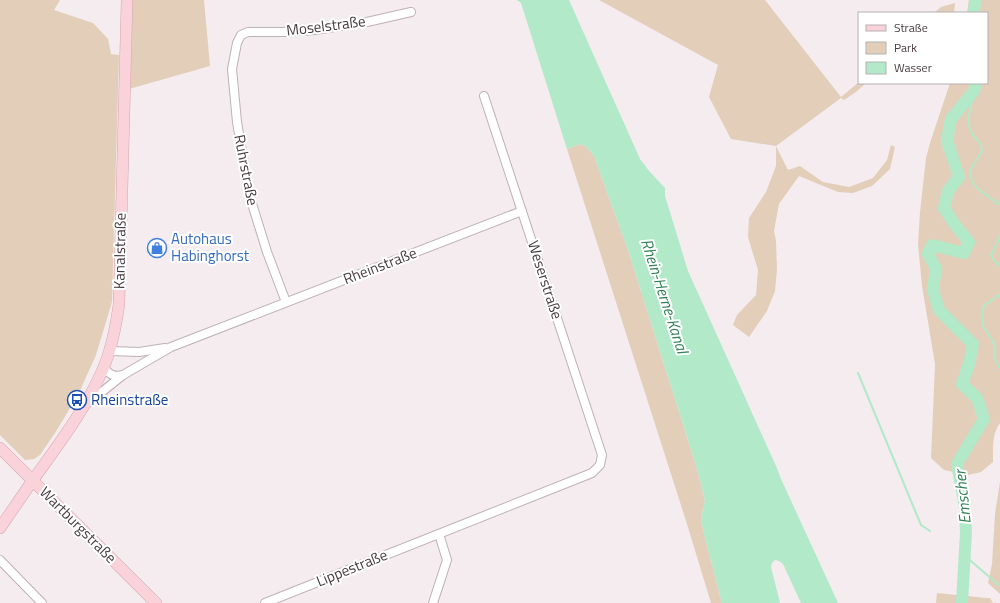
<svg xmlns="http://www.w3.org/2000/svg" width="1000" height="603" viewBox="0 0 1000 603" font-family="'Titillium Web',sans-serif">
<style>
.green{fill:#e3ceba}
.water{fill:#b1e9c9}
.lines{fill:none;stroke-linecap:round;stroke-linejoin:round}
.stream{stroke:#b1e9c9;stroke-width:2}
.river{stroke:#b1e9c9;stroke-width:12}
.minor-casing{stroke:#bfb0b5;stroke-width:10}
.secondary-casing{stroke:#d4a6b0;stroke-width:12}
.minor{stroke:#fff;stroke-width:8}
.secondary{stroke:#f9d2da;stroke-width:11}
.labels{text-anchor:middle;stroke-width:4;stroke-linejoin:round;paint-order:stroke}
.street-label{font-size:15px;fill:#483b3f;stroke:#fff}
.shop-label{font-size:15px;fill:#366cbe;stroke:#fff;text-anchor:start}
.transit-label{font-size:15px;fill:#164399;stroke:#fff;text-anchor:start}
.water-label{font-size:16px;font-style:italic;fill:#348258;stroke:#fff}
</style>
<rect width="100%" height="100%" fill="#f4ecee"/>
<g class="green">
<polygon points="0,0 60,0 54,10 93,23 108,39 111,54 119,55 112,302 96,355 78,395 55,433 40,455 34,459 25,460 0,435"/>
<polygon points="132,0 204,0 210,66 129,89"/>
<polygon points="599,0 765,0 841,97 859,82 859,83 866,83 856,92 844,100 841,98 776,146 788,170 800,166 823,182 849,187 873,178 887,160 891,145 895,147 890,169 872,186 853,193 838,192 799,176 779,204 774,231 776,241 777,269 775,291 767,311 749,337 733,325 737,315 756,295 758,270 748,237 749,218 766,192 776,166 776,146 731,139 709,97 718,65"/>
<path d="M969,0H1000V423C992,433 993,449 993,462L981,472L968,475L944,470L931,458L935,364L922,286L918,244L920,212L926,158L930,143L950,83H987V13H967Z"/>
<polygon points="955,3 954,13 934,13 941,7"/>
<polygon points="580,144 587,147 594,156 629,253 698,472 705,501 701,518 704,534 722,603 711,603 687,524 567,149"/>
<polygon points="1000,482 1000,594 988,583 992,564 995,514"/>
<polygon points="937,593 986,598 990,598 993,603 936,603"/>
</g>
<polygon class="water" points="517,0 569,0 640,159 650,172 665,188 665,196 688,271 776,466 781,479 838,603 801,603 783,564 779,561 775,560 772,563 771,567 780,603 722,603 704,534 701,518 705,501 698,472 629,253 594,156 587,147 580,144 567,149 521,3"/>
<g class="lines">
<g class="stream">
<path d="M974,91C972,104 965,122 972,133C975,139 981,142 982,149C982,154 978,157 975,162C960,183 986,194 1000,205"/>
<polyline points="1000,235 997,244 991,255 994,260 1000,266"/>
<polyline points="1000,294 984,306 982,314 983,326 992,340 995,347 995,359 1000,368"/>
<polyline points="858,373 921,525 930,531"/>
<polyline points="964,555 1000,586"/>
</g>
<g class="river">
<polyline points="974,13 975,0"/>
<polyline points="962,603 966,532 965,507 957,464 984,419 977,398 962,384 969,364 973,344 939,310 933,290 936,268 928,254 932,245 964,253 969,242 956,226 944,208 948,191 959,177 947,140 951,119 974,91 976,83"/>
</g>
<defs>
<g id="minor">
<polyline points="286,302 267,252 249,194 237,122 232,69 237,43 241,35 248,32 285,32 315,30 367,22 411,12"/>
<polyline points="110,351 139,352 165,348"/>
<path d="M104,368C110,375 114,377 123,375"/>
<polyline points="88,403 123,375 171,347 522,211"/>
<polyline points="0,560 42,603"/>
<polyline points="265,603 592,473 600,465 602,455 484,96"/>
<polyline points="433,603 447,560 439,534"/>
</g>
<g id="secondary">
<polyline points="0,448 156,603"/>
<path d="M0,528C11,512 22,496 33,480C58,445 86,409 103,369C112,348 116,326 119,304L127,0"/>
</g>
</defs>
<use href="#minor" class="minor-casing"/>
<use href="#secondary" class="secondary-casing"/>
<use href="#minor" class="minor"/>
<use href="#secondary" class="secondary"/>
</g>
<defs>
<symbol id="shop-ring" viewBox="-11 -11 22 22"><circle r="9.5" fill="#fff" stroke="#3f7fe0" stroke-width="1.5"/><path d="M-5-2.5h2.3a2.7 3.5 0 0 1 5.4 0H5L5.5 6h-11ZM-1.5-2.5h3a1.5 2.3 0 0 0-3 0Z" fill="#3f7fe0"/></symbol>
<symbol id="bus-ring" viewBox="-11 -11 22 22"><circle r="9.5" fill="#fff" stroke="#1a4fb4" stroke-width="1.5"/><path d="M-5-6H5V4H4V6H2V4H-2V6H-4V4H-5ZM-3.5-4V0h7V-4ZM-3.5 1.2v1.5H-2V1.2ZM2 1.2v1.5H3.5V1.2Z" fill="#1a4fb4"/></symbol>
</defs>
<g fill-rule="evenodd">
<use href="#shop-ring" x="146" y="237" width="22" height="22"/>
<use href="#bus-ring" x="66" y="389" width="22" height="22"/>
</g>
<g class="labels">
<g class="street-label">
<text transform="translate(326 26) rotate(-7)" y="5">Moselstraße</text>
<text transform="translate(246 170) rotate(79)" y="5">Ruhrstraße</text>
<text transform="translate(120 251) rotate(-89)" y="5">Kanalstraße</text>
<text transform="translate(380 266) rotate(-21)" y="5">Rheinstraße</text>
<text transform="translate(545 280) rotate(72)" y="5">Weserstraße</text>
<text transform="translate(78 525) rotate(45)" y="5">Wartburgstraße</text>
<text transform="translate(352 568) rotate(-22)" y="5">Lippestraße</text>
</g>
<g class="shop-label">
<text x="171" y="244">Autohaus<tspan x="171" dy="17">Habinghorst</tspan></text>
</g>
<g class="transit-label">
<text x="91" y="405">Rheinstraße</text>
</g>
<g class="water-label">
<text transform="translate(665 296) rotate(72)" y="6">Rhein-Herne-Kanal</text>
<text transform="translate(962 497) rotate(-96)" y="6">Emscher</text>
</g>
</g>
<rect x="858" y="12" width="130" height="72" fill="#ffffff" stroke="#b6b1b2"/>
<rect x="866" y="25" width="20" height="6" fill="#f9d2da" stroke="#b6b1b2"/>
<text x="894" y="32" font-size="12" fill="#483b3f">Straße</text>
<rect x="866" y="42" width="20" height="12" fill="#e3ceba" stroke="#b6b1b2"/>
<text x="894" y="52" font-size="12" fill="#483b3f">Park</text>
<rect x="866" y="62" width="20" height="12" fill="#b1e9c9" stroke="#b6b1b2"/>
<text x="894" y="72" font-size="12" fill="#483b3f">Wasser</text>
</svg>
